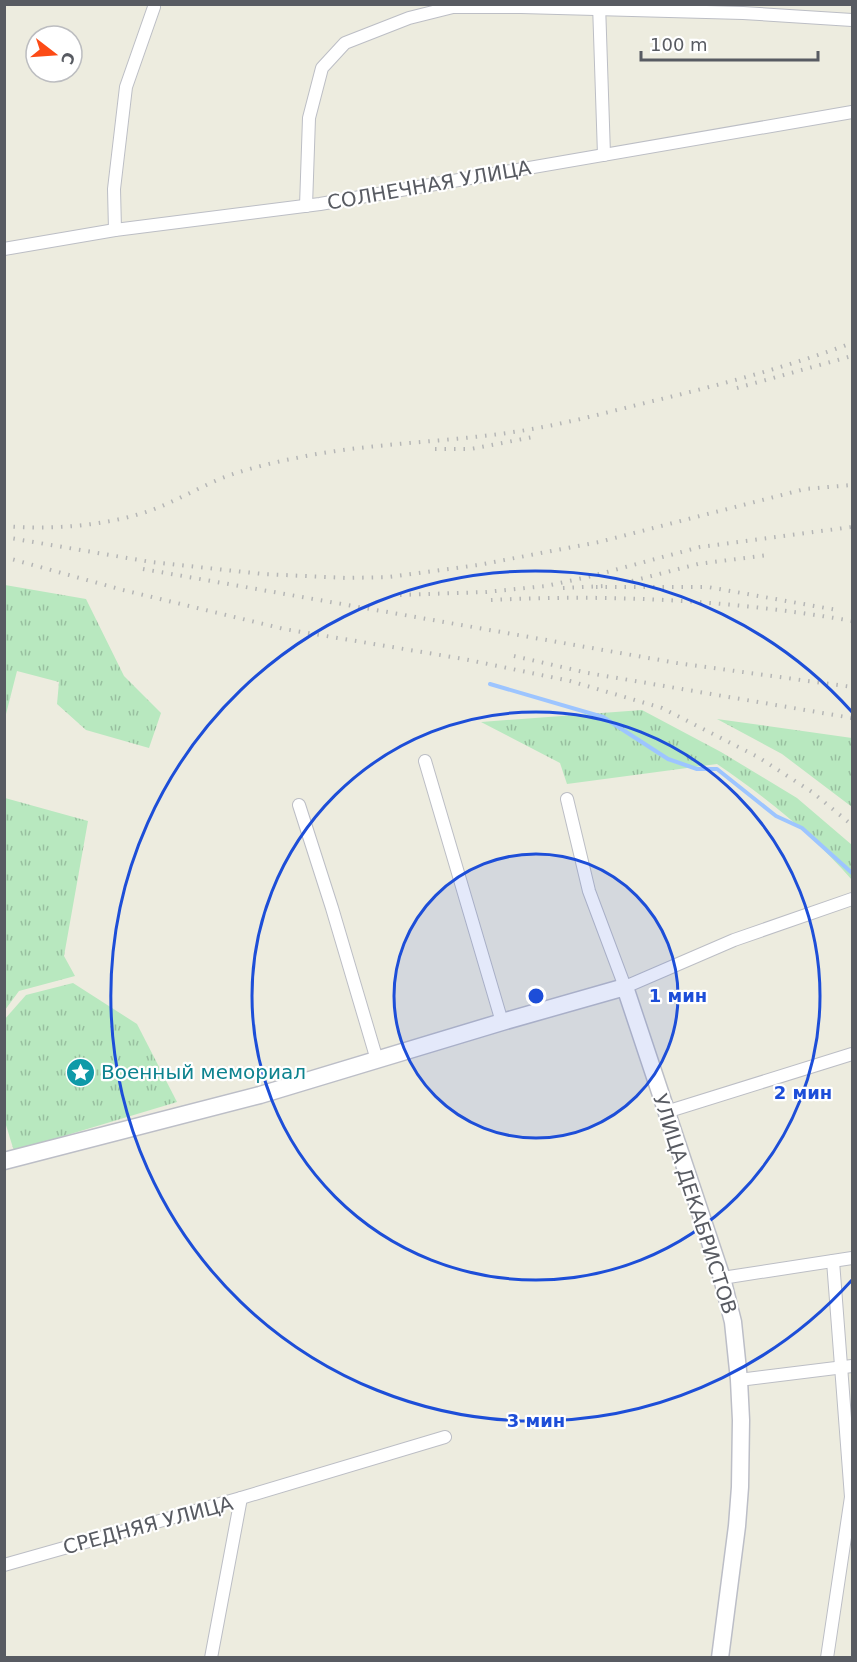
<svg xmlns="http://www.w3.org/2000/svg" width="857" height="1662" viewBox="0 0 857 1662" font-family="'DejaVu Sans',sans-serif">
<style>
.grass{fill:url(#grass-tufts)}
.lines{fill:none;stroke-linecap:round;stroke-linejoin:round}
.stream{stroke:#9dc5ff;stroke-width:4}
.street-casing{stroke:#bcbec5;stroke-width:14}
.secondary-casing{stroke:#bcbec7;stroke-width:19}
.street{stroke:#fff;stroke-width:12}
.secondary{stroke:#fff;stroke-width:16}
.rail{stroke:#b5b6b6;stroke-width:4;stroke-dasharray:1.5 8;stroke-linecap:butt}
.ring{fill:none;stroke:#1d4ed8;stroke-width:3}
.labels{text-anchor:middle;stroke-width:4.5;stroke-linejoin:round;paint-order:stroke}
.street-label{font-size:20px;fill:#585b62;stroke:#fff}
.culture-label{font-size:20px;fill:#0d838f;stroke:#fff;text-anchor:start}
.centre{fill:#1d4ed8;stroke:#fff;stroke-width:3}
.ring-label{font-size:18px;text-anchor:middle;font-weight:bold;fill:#1d4ed8;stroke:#fff;stroke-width:4.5;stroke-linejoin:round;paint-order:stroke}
</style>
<defs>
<pattern id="grass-tufts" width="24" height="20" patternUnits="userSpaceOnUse" patternTransform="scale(1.5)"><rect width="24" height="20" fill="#b8e8bf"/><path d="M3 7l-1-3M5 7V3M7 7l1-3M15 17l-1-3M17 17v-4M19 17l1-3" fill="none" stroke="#98bf9f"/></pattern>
</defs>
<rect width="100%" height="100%" fill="#edecdf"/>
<g class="grass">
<polygon points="5,585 86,599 124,676 161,713 149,748 86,730 57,704 59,682 17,671 5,718"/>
<path d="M642,710L721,752L797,798L852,845V880C813,835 767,798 717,764L567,784L560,763L481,722Z"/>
<polygon points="717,719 852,738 852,807 782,754"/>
<polygon points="5,798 88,821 64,956 75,976 19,991 5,1010"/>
<polygon points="73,983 137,1024 177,1102 14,1151 5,1122 4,1020 26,995"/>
</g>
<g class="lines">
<polyline class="stream" points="490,684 603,717 668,759 697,769 717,769 776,816 802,828 852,873"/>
<defs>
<g id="street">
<polyline points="599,4 604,155"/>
<polyline points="306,206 309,118 322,68 345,43 409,18 453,7 521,7 743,13 852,20"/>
<polyline points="115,230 114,189 126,87 154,7"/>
<polyline points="4,249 115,230 320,204 852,112"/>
<polyline points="425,761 502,1022"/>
<polyline points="567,799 589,891 625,987 734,940 852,899"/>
<polyline points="299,805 332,908 377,1060"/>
<polyline points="666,1112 852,1054"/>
<polyline points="722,1278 852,1258"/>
<polyline points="739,1380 852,1366"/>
<polyline points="241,1498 445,1437"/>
<polyline points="4,1565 241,1498 211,1658"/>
<polyline points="827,1658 851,1497 833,1261"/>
</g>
<polyline id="secondary" points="4,1161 260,1095 502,1022 625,987 722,1278 733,1322 739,1380 741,1420 740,1487 737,1526 720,1658"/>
</defs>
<use href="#street" class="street-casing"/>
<use href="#secondary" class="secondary-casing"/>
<use href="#street" class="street"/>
<use href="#secondary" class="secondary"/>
<g class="rail">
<polyline points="737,388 852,356"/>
<polyline points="435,449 471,449 533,437"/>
<path d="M4,526C53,530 106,526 152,510C176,501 198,488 222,478C246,469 271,463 296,458C377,441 461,443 543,427C580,420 616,410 653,401C720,385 787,367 852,343"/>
<polyline points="4,537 151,562 263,574 347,578 389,577 478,565 599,542 805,489 852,485"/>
<polyline points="4,557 123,590 284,629 464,659 570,681 662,708 758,757 812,792 852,825"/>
<polyline points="143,569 677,663 852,687"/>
<polyline points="632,581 698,564 768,555"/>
<polyline points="596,587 708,587 837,610"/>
<polyline points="563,588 605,586"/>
<polyline points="400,595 486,592 546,586 592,576 700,547 852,527"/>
<path d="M491,600C612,594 733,600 852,621"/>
<polyline points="514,656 588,673 852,718"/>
</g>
</g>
<circle cx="536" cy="996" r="142" fill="#1d4ed8" fill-opacity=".12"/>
<g class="ring">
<circle cx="536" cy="996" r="142"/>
<circle cx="536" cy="996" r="284"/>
<path d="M852 1280A425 425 0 1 1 852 712"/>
</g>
<defs>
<symbol id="sight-disc" viewBox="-11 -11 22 22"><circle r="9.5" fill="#0f9aa8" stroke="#fff"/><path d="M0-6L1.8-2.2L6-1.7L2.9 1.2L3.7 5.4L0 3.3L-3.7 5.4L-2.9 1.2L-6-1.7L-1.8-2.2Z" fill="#fff"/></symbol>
</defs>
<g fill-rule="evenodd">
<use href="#sight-disc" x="64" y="1056" width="33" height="33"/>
</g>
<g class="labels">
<g class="street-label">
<text transform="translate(429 185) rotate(-10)" y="7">СОЛНЕЧНАЯ УЛИЦА</text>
<text transform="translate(695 1204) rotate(72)" y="7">УЛИЦА ДЕКАБРИСТОВ</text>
<text transform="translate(148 1525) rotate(-15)" y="7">СРЕДНЯЯ УЛИЦА</text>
</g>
<g class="culture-label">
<text x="101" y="1079">Военный мемориал</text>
</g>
</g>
<circle cx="536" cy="996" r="9" class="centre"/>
<g class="ring-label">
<text x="678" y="1002">1 мин</text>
<text x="803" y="1099">2 мин</text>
<text x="536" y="1427">3 мин</text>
</g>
<rect width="857" height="1662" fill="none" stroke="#585b62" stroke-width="12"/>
<g transform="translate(54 54) rotate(107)"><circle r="28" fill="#ffffff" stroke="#bcbdc0" stroke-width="1.5"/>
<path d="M0-4.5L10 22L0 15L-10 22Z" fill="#fc4b16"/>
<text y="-9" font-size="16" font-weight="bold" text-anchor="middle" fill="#585b62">С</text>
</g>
<path d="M641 51v9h177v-9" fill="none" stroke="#585b62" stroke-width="3"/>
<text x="650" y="51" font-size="18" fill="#585b62" stroke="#ffffff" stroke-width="4.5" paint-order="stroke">100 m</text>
</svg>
